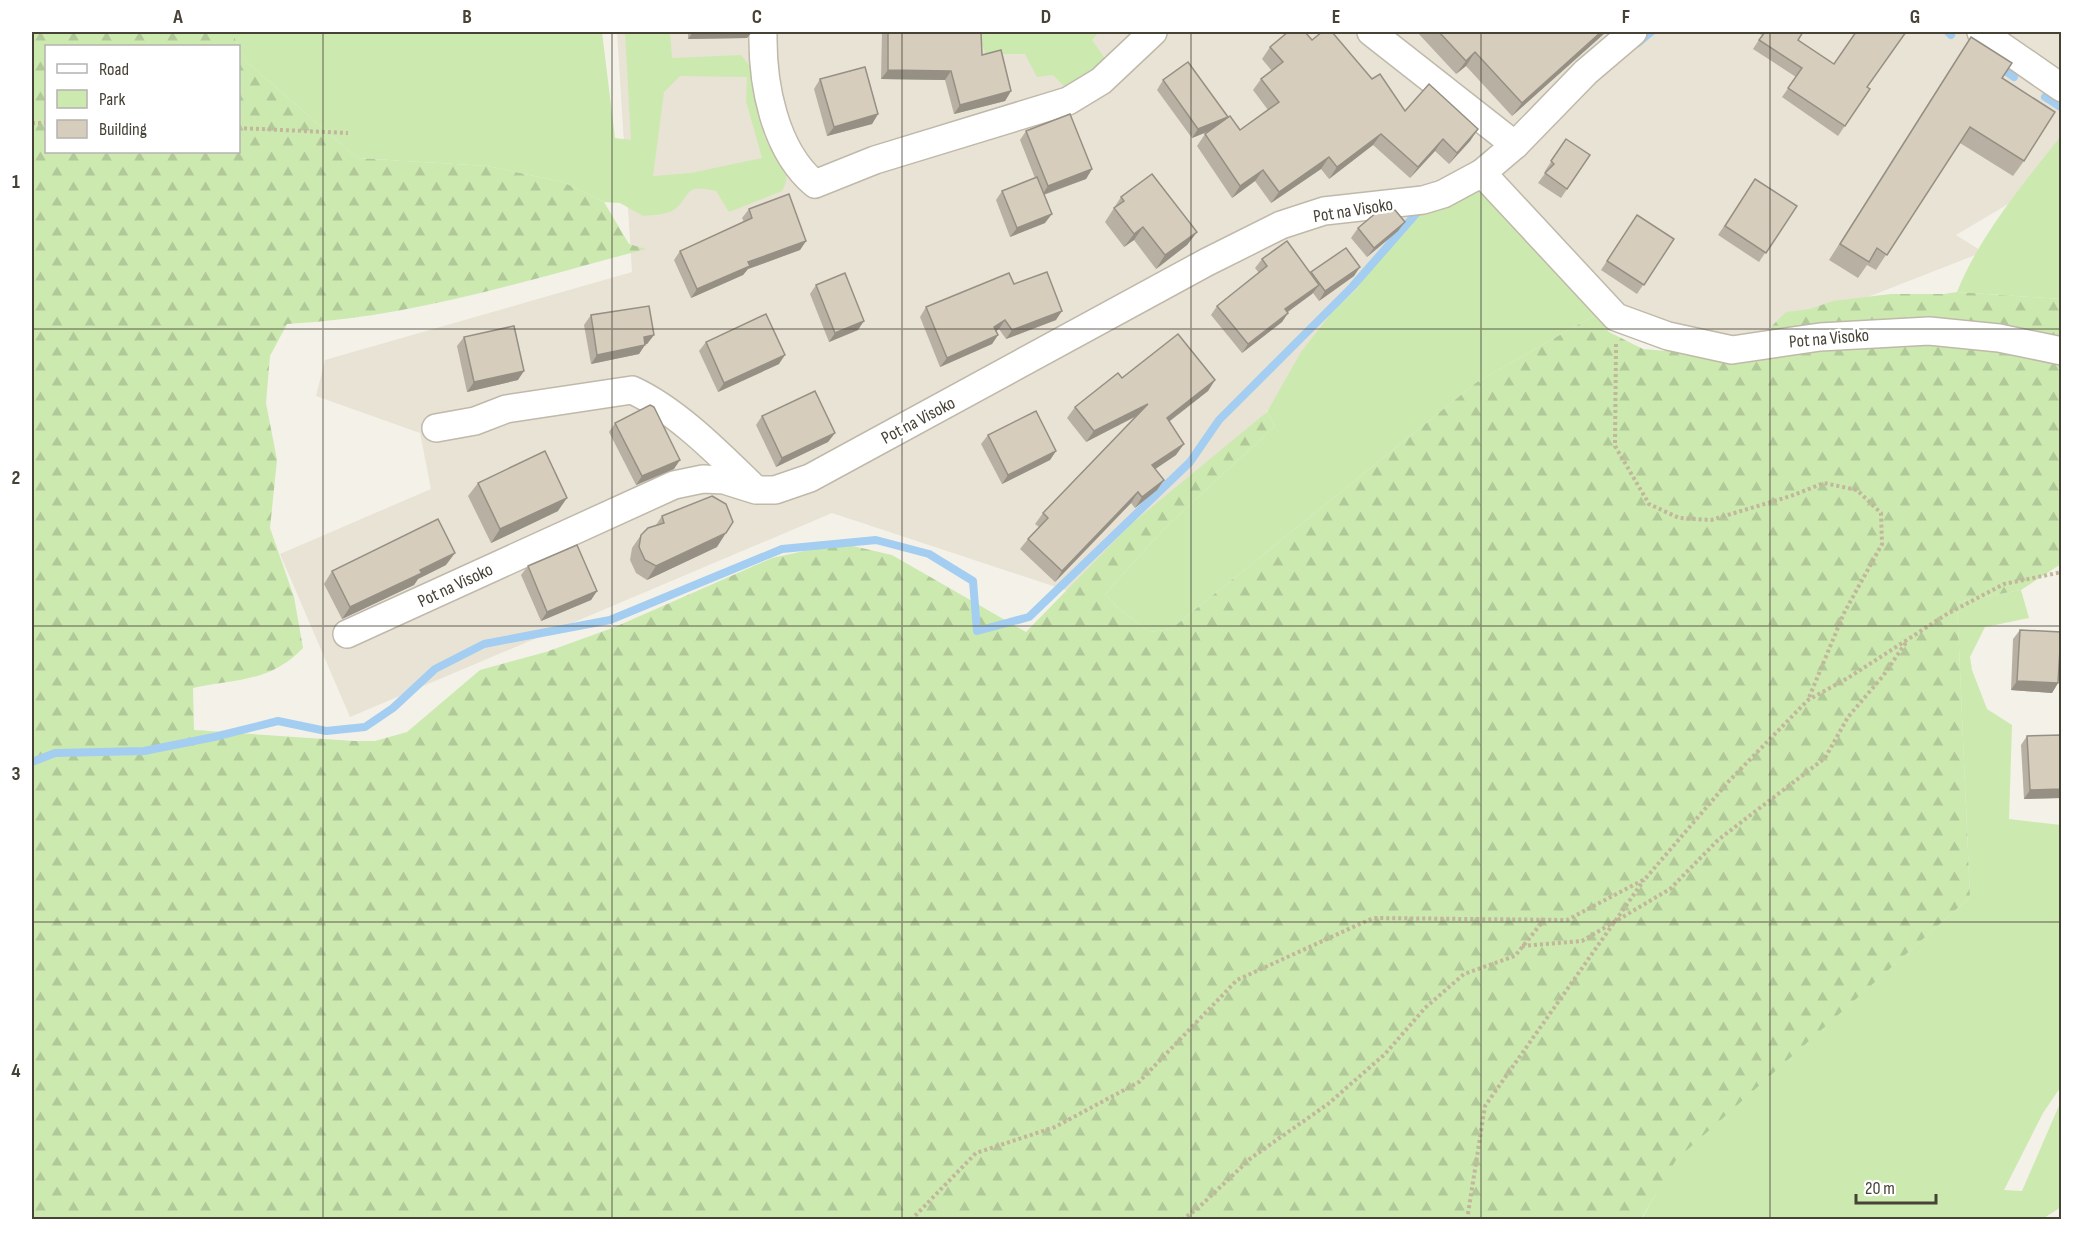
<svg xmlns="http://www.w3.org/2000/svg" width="2093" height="1251" viewBox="0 0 2093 1251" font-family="'Sofia Sans Condensed',sans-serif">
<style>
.residential{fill:#e8e3d5}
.green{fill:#cce9b0;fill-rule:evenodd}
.forest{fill:url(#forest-firs);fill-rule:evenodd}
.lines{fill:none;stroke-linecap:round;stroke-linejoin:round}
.stream{stroke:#a3cdf1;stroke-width:8}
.minor-casing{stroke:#c0b9aa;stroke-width:30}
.path{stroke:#c2b69b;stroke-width:4;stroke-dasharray:3 3;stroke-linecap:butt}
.minor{stroke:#fff;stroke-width:27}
.wall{fill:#b8b0a3}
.shaded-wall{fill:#969084}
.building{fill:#d6cdbd;stroke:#969084;stroke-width:1.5}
.grid{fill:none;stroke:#474236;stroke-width:1.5;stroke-opacity:0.55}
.labels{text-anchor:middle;stroke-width:5;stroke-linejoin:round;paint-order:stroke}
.street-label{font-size:18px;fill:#474236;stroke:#fff}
.neatline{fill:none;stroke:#474236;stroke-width:2}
.grid-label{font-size:20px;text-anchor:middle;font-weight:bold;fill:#474236}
</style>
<defs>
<pattern id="forest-firs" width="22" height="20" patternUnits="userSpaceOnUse" patternTransform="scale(1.5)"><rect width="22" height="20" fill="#cce9b0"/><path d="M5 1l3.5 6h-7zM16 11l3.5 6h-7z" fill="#b1c998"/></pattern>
</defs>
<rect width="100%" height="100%" fill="#f4f1e8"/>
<polygon class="residential" points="617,32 2061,32 2061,156 2042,184 1956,235 1983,252 1732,350 1616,317 1483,173 1448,208 1098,601 832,513 350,717 280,554 431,489 420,433 316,396 325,360 632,272"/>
<g class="green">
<path d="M235,32H602L615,138L631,140L625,32H670L672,58L741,55C759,75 761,94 763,119C764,125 763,133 765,138C774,160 796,166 782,191L729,212L716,191C681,182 692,198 672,211C664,215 652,215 643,216L620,203L604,202L563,182L487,166L357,158L247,62L235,39ZM680,76L747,77L746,101L762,158L691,173L653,176L664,92Z"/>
<polygon points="977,32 1099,32 1092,40 1108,63 1066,88 1053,75 1037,77 1025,54 986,54"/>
<path d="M2061,136V299L1957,292C1980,235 2023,184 2061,136Z"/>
<polygon points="1485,187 1597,314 1477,382 1171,629 1150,632 1118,608 1105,594 1165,528 1275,426 1267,412 1301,352 1333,311 1357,289 1373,262 1422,212"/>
<polygon points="2021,590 2029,618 1985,627 1970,657 1972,670 1987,709 2012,725 2009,819 2061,825 2062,1085 2043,1113 2004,1190 2022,1191 2061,1101 2061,1207 2041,1220 1641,1220 1675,1160 1970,897 1957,602"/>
</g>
<g class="forest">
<path d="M32,32H235V39L247,62L357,158L487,166L563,182L604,202L629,244L646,249C528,280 409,318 287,324L270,356L266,403L277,460L270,528L294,597L303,648C271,682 236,679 193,688L194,730L354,741H375L407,732L480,670L546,652L615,627L772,558L804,551L844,544L892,555L1026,632L1130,525L1267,412L1275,426L1165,528L1105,594L1118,608L1150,632L1171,629L1477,382L1597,314L1609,332L1643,349L1701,354L1931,339L2061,359V564L2021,590L1957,602L1970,897L1676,1160L1641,1219H32ZM46,46H238V152H46Z"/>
<polygon points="1957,292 2061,299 2061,338 1769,337 1772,326 1786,312 1810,309 1833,301 1891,294 1944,294"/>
</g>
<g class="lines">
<g class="stream">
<polyline points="1948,32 1951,35"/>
<polyline points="1638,43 1651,32"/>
<polyline points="1998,66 2014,77"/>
<polyline points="2045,97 2062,108"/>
<polyline points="32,762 55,753 144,751 214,737 278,721 326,731 365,727 393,708 435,669 484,644 610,620 782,549 876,540 929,554 973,581 977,631 1029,617 1190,462 1219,420 1352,287 1421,208"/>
</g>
<defs>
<g id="minor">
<path d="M763,32C762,83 774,150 815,184L875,160L1068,101L1101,81L1153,32"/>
<polyline points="1371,32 1515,145 1586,72 1633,32"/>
<polyline points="1981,32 2062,88"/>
<polyline points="1482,173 1616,317 1668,336 1732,350 1820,337 1929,331 1999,338 2062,351"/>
<path d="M436,428L475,421L506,409L632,390C676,410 719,454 753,487"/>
<polyline points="347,634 674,485 703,479 724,480 756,490 775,490 810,478 1207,262 1281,225 1324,211 1423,200 1443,194 1482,173 1515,145"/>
</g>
</defs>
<use href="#minor" class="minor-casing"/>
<g class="path">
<polyline points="32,123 46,123"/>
<polyline points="238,128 348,133"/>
<polyline points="1616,344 1615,446 1649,504 1679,518 1711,520 1791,496 1824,483 1857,490 1881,513 1882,544 1844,613 1808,700"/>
<polyline points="1522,946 1582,941 1670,889 1718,840 1825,758 1848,717 1883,676 1907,641"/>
<polyline points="911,1220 976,1153 1055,1127 1139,1082 1237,980 1373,918 1567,920 1645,879 1729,781 1808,700 1848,678 1947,614 2004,584 2062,572"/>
<polyline points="1182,1220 1197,1209 1251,1158 1328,1104 1385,1054 1425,1008 1464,974 1515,956 1544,920"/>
<polyline points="1467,1220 1485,1106 1644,880"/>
</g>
<use href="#minor" class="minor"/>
</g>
<g class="wall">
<polygon points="688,32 752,32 747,38 688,39"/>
<polygon points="882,32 981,32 982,55 1011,91 1005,101 954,114 945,80 881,79"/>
<polygon points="1417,32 1606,32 1512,116 1466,66 1456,74"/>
<polygon points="1756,32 1803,32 1798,40 1870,89 1838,136 1782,97 1796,77 1753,49 1762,35"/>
<polygon points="1971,37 2002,78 2024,161 2013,176 1960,143 1876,270 1867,265 1858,278 1829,260 1960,53"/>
<polygon points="1312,40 1372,79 1405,111 1478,129 1470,141 1449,164 1435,151 1410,178 1373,145 1329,179 1321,169 1271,203 1255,181 1232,198 1197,146 1205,134 1210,131 1192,138 1157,90 1163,80 1228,117 1240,130 1268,110 1253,90 1261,79 1272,71 1262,59 1270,47"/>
<polygon points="820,79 878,114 872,124 827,136 814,89"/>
<polygon points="1026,131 1092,169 1086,179 1044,195 1045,223 1010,237 996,200 1002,191 1035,178 1020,140"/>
<polygon points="1566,139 1590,155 1561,198 1538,183 1546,172 1545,171"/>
<polygon points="1755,179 1797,206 1759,262 1718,235"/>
<polygon points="1121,197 1197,232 1187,245 1156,269 1134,240 1124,247 1105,222"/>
<polygon points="749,209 806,241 800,250 748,269 743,275 691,298 674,260 680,251 744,222 742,218"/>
<polygon points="1637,215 1674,239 1637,294 1601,270"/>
<polygon points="1358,228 1398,231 1367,257 1351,238"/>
<polygon points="1262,259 1310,274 1311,272 1354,276 1319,301 1313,293 1288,312 1288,313 1282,322 1242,353 1211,315 1217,306 1259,273 1255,268"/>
<polygon points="1014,284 1056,320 1006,339 999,329 996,331 998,335 992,344 940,367 920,317 926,307"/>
<polygon points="816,285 858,330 829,342 810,294"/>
<polygon points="591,315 654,335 647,344 645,344 639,354 591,364 584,325"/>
<polygon points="464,337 518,380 467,392 457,346"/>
<polygon points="706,342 779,364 718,392 699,351"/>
<polygon points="1122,378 1215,380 1208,391 1169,422 1176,455 1155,469 1164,480 1157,490 1135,508 1131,503 1055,582 1020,549 1028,539 1039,527 1035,524 1043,513 1135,417 1086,442 1067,418 1075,407"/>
<polygon points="762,416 835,433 828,442 776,467 756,425"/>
<polygon points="615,423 674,469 636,485 609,432"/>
<polygon points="988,435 1056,451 1050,460 1002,484 981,444"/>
<polygon points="478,483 558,511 491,543 468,496"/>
<polygon points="662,516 717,547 647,580 636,573 630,560 632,548 641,535 656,525"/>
<polygon points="446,565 418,579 414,585 342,619 324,584 332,571"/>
<polygon points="528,566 597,591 591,600 541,621 521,575"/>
<polygon points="2020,630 2058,683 2052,693 2011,690 2013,639"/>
<polygon points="2061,735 2061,798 2024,799 2021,745 2027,736"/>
</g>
<g class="shaded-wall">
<polygon points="693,32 752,32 747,38 688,39"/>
<polygon points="1601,32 1606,32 1512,116 1522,103"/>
<polygon points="1475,52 1466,66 1456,74 1466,61"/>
<polygon points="888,70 951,71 945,80 881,79"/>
<polygon points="1011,91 1005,101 954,114 960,105"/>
<polygon points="878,114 872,124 827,136 834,127"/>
<polygon points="1228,117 1221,126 1192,138 1198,129"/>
<polygon points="1478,129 1470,141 1449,164 1457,153"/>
<polygon points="1381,134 1373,145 1329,179 1337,167"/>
<polygon points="1443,139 1435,151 1410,178 1418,167"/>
<polygon points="1329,157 1321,169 1271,203 1279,192"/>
<polygon points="1092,169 1086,179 1042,195 1048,186"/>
<polygon points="1263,170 1255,181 1232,198 1240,186"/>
<polygon points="1052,214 1045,223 1010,237 1017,228"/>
<polygon points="1405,222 1398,231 1367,257 1374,248"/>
<polygon points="1143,227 1134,240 1124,247 1134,234"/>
<polygon points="1197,232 1187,245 1156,269 1165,255"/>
<polygon points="806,241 800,250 748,269 743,275 691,298 697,289 748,262"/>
<polygon points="1360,267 1354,276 1319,301 1325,291"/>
<polygon points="1319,285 1312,294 1279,318 1285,309"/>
<polygon points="1062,311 1056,320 1006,339 1012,330"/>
<polygon points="1288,313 1282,322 1242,353 1248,344"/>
<polygon points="1005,320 999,329 988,336 994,327"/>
<polygon points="864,321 858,330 829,342 835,333"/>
<polygon points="654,335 647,344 638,346 644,337"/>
<polygon points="998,335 992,344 940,367 947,358"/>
<polygon points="645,345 639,354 591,364 597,355"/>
<polygon points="785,355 779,364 718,392 724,383"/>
<polygon points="524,371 518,380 467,392 474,382"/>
<polygon points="1215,380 1208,391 1159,429 1167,418"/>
<polygon points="1148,404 1140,414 1086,442 1094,431"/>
<polygon points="835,433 828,442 776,467 782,458"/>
<polygon points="1184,444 1176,455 1145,476 1152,465"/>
<polygon points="1056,451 1050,460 1002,484 1008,475"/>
<polygon points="680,460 674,469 636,485 642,476"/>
<polygon points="1164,480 1157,490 1135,508 1142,497"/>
<polygon points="1138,492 1131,503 1055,582 1062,571"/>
<polygon points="567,498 558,511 491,543 500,529"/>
<polygon points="726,533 717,547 647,580 656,566"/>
<polygon points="455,553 446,565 418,579 414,585 342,619 350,607 420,570"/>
<polygon points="597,591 591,600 541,621 547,612"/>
<polygon points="2017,681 2058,683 2052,693 2011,690"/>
<polygon points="2061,789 2061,798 2024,799 2030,790"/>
</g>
<g class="building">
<polygon points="888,32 981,32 982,55 1001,50 1011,91 960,105 951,71 888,70"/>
<polygon points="1288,32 1305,32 1312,40 1322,32 1332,32 1372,79 1380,74 1405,111 1429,84 1478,129 1457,153 1443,139 1418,167 1381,134 1337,167 1329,157 1279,192 1263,170 1240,186 1205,134 1230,116 1240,130 1279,102 1261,79 1283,62 1270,47"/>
<polygon points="1439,32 1601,32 1522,103 1475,52 1466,61"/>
<polygon points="1765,32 1803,32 1798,40 1834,64 1856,32 1906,32 1867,87 1870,89 1845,126 1788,88 1802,68 1759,40"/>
<polygon points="1971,37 2012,63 2002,78 2055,112 2024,161 1970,127 1887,255 1877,248 1869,262 1840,244"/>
<polygon points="1188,62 1228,117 1198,129 1163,80"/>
<polygon points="865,67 878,114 834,127 820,79"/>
<polygon points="1070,114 1092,169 1048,186 1026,131"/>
<polygon points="1566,139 1590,155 1567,189 1545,173 1554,164 1551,161"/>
<polygon points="1152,174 1197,232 1165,255 1143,227 1134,234 1114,208 1124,201 1121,197"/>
<polygon points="1037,177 1052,214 1017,228 1002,191"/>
<polygon points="1755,179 1797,206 1766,253 1725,226"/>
<polygon points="789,194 806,241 748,262 750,266 697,289 680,251 752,218 749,209"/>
<polygon points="1395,210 1405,222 1374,248 1358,228 1377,212"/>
<polygon points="1637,215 1674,239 1644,285 1607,261"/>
<polygon points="1287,241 1319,285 1285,309 1288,313 1248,344 1217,306 1267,266 1262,259"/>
<polygon points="1346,248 1360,267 1325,291 1311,272"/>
<polygon points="1047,272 1062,311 1012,330 1005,320 994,327 998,335 947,358 926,307 1009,273 1014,284"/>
<polygon points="845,273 864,321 835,333 816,285"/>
<polygon points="649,306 654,335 644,337 645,345 597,355 591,315"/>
<polygon points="766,314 785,355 724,383 706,342"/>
<polygon points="514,326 524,371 474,382 464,337"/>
<polygon points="1178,334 1215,380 1167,418 1184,444 1152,465 1164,480 1142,497 1138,492 1062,571 1028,539 1048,518 1043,513 1148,404 1094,431 1075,407 1118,373 1122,378"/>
<polygon points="815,391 835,433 782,458 762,416"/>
<polygon points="650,405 654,407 680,460 642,476 615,423"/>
<polygon points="1036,411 1056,451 1008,475 988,435"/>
<polygon points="545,451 567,498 500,529 478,483"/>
<polygon points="712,496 726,504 733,522 726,533 656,566 645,560 639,547 641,535 648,528 664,523 662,516"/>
<polygon points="438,519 455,553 420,570 422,573 350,607 332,571"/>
<polygon points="577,545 597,591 547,612 528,566"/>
<polygon points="2020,630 2061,632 2058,683 2017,681"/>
<polygon points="2061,735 2061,789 2030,790 2027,736"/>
</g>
<path class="grid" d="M323,32V1220M612,32V1220M902,32V1220M1191,32V1220M1481,32V1220M1770,32V1220M32,329H2062M32,626H2062M32,922H2062"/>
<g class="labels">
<g class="street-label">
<text transform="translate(1353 210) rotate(-9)" y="6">Pot na Visoko</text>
<text transform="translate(1829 338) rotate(-5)" y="6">Pot na Visoko</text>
<text transform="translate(918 420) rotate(-28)" y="6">Pot na Visoko</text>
<text transform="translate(455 585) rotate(-25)" y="6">Pot na Visoko</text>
</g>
</g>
<rect width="2093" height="1251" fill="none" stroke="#ffffff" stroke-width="66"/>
<rect x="45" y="45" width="195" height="108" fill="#ffffff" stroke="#b5b3af" stroke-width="1.5"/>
<rect x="57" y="64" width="30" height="9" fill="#ffffff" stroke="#b5b3af" stroke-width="1.5"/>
<text x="99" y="75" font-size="18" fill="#474236">Road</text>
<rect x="57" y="90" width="30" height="18" fill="#cce9b0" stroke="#b5b3af" stroke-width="1.5"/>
<text x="99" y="105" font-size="18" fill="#474236">Park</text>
<rect x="57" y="120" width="30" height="18" fill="#d6cdbd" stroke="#b5b3af" stroke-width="1.5"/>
<text x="99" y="135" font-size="18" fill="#474236">Building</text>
<path d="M1856 1194v9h80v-9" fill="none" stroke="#474236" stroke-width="3"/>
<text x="1865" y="1194" font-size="18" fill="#474236" stroke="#ffffff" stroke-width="4.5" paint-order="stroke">20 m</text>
<rect x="33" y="33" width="2027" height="1185" class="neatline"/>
<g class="grid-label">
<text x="178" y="23">A</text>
<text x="467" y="23">B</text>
<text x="757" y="23">C</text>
<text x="1046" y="23">D</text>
<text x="1336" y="23">E</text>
<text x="1626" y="23">F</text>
<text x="1915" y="23">G</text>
<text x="16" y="188">1</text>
<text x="16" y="484">2</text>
<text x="16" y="780">3</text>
<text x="16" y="1077">4</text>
</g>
</svg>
